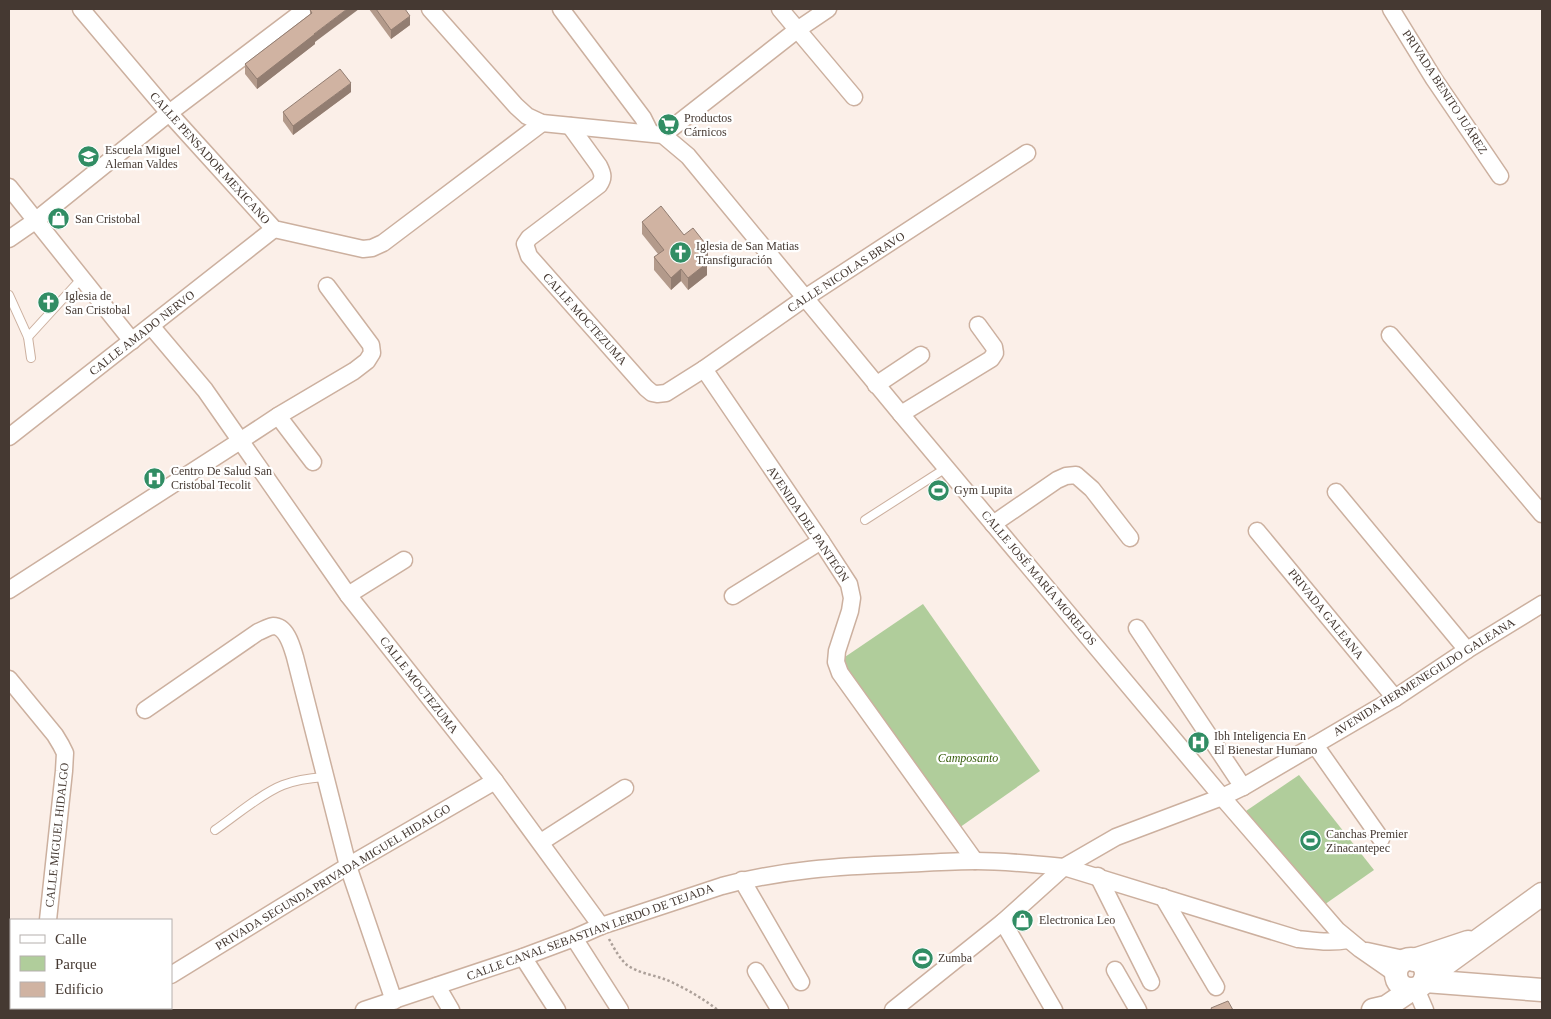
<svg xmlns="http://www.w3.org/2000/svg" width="1551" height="1019" viewBox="0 0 1551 1019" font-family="Georgia,serif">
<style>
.green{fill:#b0cd9b}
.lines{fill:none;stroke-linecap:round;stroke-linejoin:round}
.lane-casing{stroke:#ccb09f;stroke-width:10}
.street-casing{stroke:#ccb09f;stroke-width:19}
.secondary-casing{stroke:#ccb09f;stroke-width:25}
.path{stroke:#aca099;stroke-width:2.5;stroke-dasharray:2.5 2.5;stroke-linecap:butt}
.lane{stroke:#fff;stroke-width:8}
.street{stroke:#fff;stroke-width:16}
.secondary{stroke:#fff;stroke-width:22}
.wall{fill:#b39a8b}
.shaded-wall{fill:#927d71}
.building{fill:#d0b3a2;stroke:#927d71}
.labels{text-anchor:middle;stroke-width:4.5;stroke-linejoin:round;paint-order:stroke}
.street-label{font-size:12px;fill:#453932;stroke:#fff}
.poi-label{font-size:12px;fill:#453932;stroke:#fff;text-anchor:start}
.park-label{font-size:12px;font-style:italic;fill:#385e0d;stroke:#fff}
</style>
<rect width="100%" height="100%" fill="#fbefe8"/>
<g class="green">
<polygon points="923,604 1040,771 956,830 839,661"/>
<polygon points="1299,775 1374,870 1321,907 1246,811"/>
</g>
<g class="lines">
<defs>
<g id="lane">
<polyline points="9,295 28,337 31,358"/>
<polyline points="28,337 81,279"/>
<polyline points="865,520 946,468"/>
<path d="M215,830C234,817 262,793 283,785C296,780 310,778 324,777"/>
</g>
<g id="street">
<polyline points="81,9 169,113 274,229 363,249 372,248 383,243 542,123"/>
<polyline points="430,9 516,106 527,116 542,123 663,135 688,156 901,414 1222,797 1337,930 1360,949 1396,974"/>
<polyline points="561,9 643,118 650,132"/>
<polyline points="780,9 854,97"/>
<polyline points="1391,9 1434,79 1500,176"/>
<path d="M570,126L599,166C603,174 604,178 599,185L529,238L525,244L529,256L646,388L652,393L657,394L666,393L704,369L805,298L1027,153"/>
<polyline points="663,135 797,30 828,9"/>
<polyline points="9,187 132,341"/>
<polyline points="9,239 35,221 169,113 306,9"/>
<polyline points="151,326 205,390 348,595 495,781 601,926"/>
<polyline points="1390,335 1542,514"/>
<polyline points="704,369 821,541 849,584 852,598 850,611 837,651 836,662 840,673 975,861"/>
<polyline points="876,385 921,355"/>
<polyline points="901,414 991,359 995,353 994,347 978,325"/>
<polyline points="278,416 313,462"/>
<polyline points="9,437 274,229"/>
<polyline points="1336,492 1467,650"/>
<polyline points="993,524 1057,480 1066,476 1076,475 1092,489 1130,538"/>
<polyline points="1257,531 1395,698"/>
<polyline points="9,590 240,441 278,416 354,371 367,361 372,353 371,345 327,286"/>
<polyline points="348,595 404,560"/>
<polyline points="733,596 821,541"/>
<polyline points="1137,628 1243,787"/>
<polyline points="9,679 55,735 61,745 65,753 64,771 48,920"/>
<path d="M145,710L258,632C263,630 268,627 273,626C287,626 292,647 295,657L348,866L394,1001"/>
<polyline points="1315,745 1381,839"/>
<polyline points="541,842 625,788"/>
<polyline points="1098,876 1151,982"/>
<polyline points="742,880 801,982"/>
<polyline points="1163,897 1216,987"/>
<polyline points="1003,922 1054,1010"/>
<polyline points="574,938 620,1010"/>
<polyline points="1367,951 1408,960"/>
<polyline points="523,957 557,1010"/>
<polyline points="1115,970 1138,1010"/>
<polyline points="756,971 780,1010"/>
<polyline points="171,975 348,866 495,781"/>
<polyline points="437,986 451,1010"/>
<polyline points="1416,989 1425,1010"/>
<polyline points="39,1010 39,1008"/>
<polyline points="113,1010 117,1008"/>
<path d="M364,1010L523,957L574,938L601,926L722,886C780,870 840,866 900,864C925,863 951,861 976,861C1005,861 1034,864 1064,867L1298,939C1315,941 1331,943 1348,940"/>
<polyline points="893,1010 1003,922 1064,867 1116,837 1222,797 1243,787 1395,698 1467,650 1542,604"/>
</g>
<g id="secondary">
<circle cx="1411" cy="974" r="15"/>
<polyline points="1414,960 1468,942"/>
<polyline points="1425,979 1542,894"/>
<polyline points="1425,981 1542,990"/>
<polyline points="1373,1010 1386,1007 1411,990"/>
</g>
</defs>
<use href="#lane" class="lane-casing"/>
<use href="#street" class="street-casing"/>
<use href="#secondary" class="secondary-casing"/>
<path class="path" d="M609,939C614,948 619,958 627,965C638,973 654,975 667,980C685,988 702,998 718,1010"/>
<use href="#lane" class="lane"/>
<use href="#street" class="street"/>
<use href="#secondary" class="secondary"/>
</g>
<g class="wall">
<polygon points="312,9 315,44 257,89 245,74 245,64 310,14 310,10"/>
<polygon points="369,9 405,9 410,25 391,39"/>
<polygon points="351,92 293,135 283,121 283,112"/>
<polygon points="642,222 684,235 708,259 705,261 707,275 688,290 681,281 671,290 654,270 654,257 658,254 642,234"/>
</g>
<g class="shaded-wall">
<polygon points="347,9 359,9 315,42 315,44 257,89 257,79 314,34"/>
<polygon points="410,16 410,25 391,39 391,30"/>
<polygon points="351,83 351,92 293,135 293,126"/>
<polygon points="708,247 708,259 699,266 699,254"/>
<polygon points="707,263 707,275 688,290 688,278"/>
<polygon points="681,269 681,281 671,290 671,278"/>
</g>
<g class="building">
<polygon points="312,9 347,9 314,34 315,34 257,79 245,64 312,13 310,10"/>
<polygon points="376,9 405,9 410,16 391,30"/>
<polygon points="340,69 351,83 293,126 283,112"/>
<polygon points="661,206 684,235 693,228 708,247 699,254 707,263 688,278 681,269 671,278 654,257 664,250 642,222"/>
<polygon points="1228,1001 1233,1010 1212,1010 1211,1008"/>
</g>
<defs>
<symbol id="supermarket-disc" viewBox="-11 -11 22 22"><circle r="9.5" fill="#318d64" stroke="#fff"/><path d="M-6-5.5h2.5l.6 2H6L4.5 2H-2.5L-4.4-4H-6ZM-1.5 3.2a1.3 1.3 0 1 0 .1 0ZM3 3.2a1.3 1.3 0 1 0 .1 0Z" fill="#fff"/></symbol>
<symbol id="school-disc" viewBox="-11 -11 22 22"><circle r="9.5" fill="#318d64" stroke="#fff"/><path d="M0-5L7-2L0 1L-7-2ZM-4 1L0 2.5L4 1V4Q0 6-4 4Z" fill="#fff"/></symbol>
<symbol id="shop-disc" viewBox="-11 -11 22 22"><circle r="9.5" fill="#318d64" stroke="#fff"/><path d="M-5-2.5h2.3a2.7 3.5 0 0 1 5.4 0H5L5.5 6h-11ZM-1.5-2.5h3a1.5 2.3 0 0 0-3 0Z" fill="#fff"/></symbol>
<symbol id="church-disc" viewBox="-11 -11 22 22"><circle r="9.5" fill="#318d64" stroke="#fff"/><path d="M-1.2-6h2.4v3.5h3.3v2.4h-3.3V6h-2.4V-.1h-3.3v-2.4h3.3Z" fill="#fff"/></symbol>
<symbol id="hospital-disc" viewBox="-11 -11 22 22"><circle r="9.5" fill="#318d64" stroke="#fff"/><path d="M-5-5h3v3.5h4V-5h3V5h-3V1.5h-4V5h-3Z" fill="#fff"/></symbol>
<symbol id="stadium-disc" viewBox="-11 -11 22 22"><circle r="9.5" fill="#318d64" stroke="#fff"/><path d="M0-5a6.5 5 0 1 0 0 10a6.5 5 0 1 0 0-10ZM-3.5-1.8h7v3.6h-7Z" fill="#fff"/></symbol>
</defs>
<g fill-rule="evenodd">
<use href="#supermarket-disc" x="656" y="112" width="25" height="25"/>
<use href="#school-disc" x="76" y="144" width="25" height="25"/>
<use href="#shop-disc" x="46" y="206" width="25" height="25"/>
<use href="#church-disc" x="668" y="240" width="25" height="25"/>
<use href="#church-disc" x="36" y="290" width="25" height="25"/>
<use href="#hospital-disc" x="142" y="466" width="25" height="25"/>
<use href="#stadium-disc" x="926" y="478" width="25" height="25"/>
<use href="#hospital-disc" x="1186" y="730" width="25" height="25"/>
<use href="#stadium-disc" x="1298" y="828" width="25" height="25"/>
<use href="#shop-disc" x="1010" y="908" width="25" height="25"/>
<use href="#stadium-disc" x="910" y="946" width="25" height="25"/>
</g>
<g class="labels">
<g class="street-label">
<text transform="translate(1445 92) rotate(57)" y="4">PRIVADA BENITO JUÁREZ</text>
<text transform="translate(210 158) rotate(48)" y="4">CALLE PENSADOR MEXICANO</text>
<text transform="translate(846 272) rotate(-33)" y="4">CALLE NICOLAS BRAVO</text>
<text transform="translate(585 319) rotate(48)" y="4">CALLE MOCTEZUMA</text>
<text transform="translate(142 333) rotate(-38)" y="4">CALLE AMADO NERVO</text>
<text transform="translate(808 524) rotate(56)" y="4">AVENIDA DEL PANTEÓN</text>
<text transform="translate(1039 578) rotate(50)" y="4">CALLE JOSÉ MARÍA MORELOS</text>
<text transform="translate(1326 614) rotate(51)" y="4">PRIVADA GALEANA</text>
<text transform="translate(1424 677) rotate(-32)" y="4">AVENIDA HERMENEGILDO GALEANA</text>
<text transform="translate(419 685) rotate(52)" y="4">CALLE MOCTEZUMA</text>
<text transform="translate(57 835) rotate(-84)" y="4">CALLE MIGUEL HIDALGO</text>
<text transform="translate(333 877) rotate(-31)" y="4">PRIVADA SEGUNDA PRIVADA MIGUEL HIDALGO</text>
<text transform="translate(590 932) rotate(-20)" y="4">CALLE CANAL SEBASTIAN LERDO DE TEJADA</text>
</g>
<g class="poi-label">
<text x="684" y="122">Productos<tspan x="684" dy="14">Cárnicos</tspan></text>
<text x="105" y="154">Escuela Miguel<tspan x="105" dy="14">Aleman Valdes</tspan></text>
<text x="75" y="223">San Cristobal</text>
<text x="696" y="250">Iglesia de San Matias<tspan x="696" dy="14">Transfiguración</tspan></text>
<text x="65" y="300">Iglesia de<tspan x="65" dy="14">San Cristobal</tspan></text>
<text x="171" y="475">Centro De Salud San<tspan x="171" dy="14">Cristobal Tecolit</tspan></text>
<text x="954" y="494">Gym Lupita</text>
<text x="1214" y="740">Ibh Inteligencia En<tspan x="1214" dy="14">El Bienestar Humano</tspan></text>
<text x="1326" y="838">Canchas Premier<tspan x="1326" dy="14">Zinacantepec</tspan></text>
<text x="1039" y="924">Electronica Leo</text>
<text x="938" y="962">Zumba</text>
</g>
<g class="park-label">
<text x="968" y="762">Camposanto</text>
</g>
</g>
<rect width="1551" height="1019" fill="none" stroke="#453932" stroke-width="20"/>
<rect x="10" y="919" width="162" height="90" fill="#ffffff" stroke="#b5b0ad"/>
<rect x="20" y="935" width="25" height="8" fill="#ffffff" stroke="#b5b0ad"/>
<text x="55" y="944" font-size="15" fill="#453932">Calle</text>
<rect x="20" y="956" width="25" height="15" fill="#b0cd9b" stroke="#b5b0ad"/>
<text x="55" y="969" font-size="15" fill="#453932">Parque</text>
<rect x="20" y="982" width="25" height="15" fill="#d0b3a2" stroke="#b5b0ad"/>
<text x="55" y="994" font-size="15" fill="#453932">Edificio</text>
</svg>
